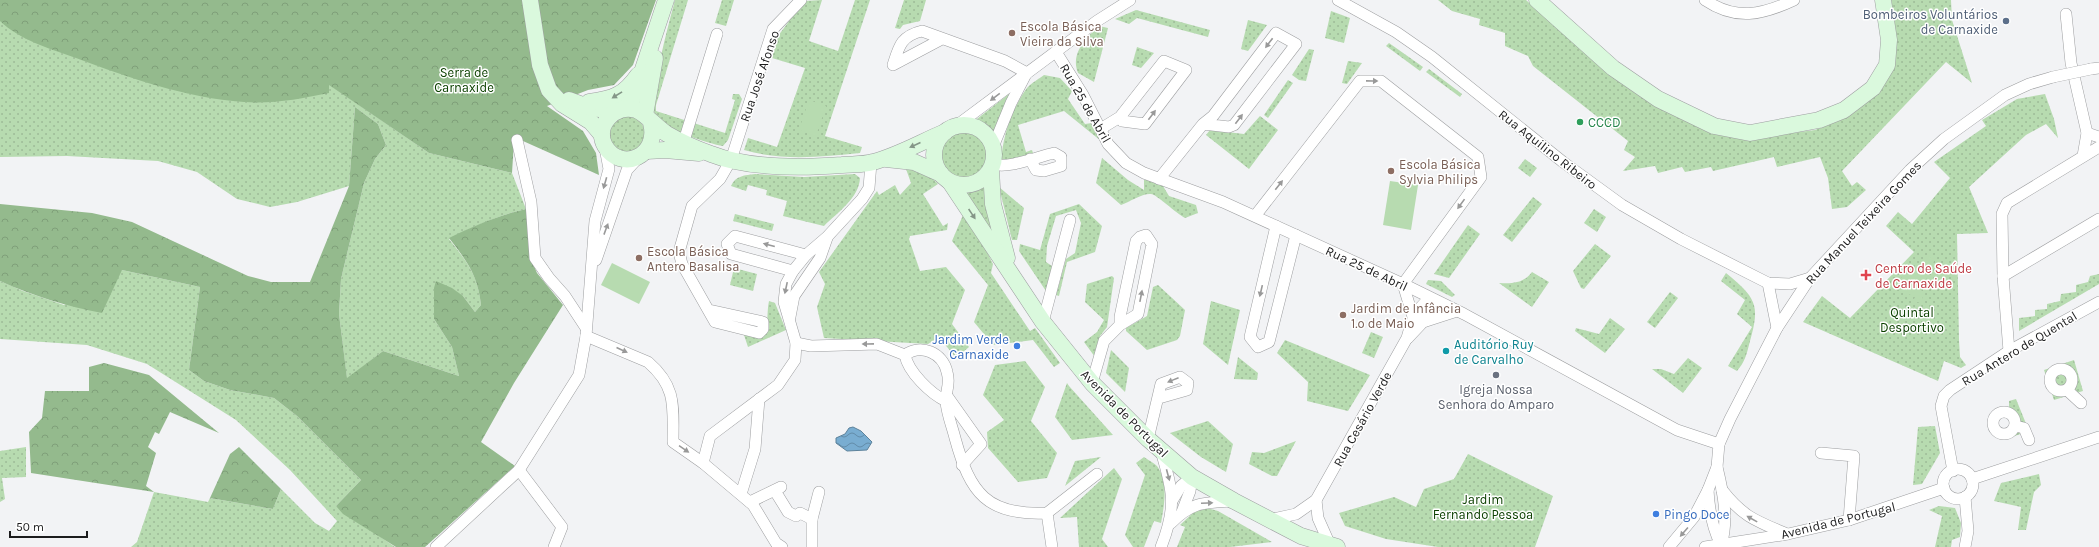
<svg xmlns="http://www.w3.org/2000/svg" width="2099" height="547" viewBox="0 0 2099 547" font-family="Karla,sans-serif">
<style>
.green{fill:url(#green-dots)}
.forest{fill:url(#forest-crowns)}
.pitch{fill:#b7dbb0}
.water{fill:url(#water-waves);stroke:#5d829b}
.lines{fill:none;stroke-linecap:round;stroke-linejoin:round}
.street-casing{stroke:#9d9ea0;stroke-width:12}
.secondary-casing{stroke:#9d9ea0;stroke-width:17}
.street{stroke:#fff;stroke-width:11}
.secondary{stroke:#daf9dd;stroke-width:16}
.street-bridge-casing{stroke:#9d9ea0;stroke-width:12;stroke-linecap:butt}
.street-bridge{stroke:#fff;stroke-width:11}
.oneway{fill:#999}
.oneway2{fill:#849687}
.service-dot{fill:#5c6f8a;stroke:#fff;stroke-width:1.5}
.education-dot{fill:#8d6e63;stroke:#fff;stroke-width:1.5}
.leisure-dot{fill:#2e9e5b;stroke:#fff;stroke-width:1.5}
.health-dot{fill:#e0444e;stroke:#fff;stroke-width:1.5}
.shop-dot{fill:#3f7fe0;stroke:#fff;stroke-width:1.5}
.culture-dot{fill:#0f9aa8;stroke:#fff;stroke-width:1.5}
.worship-dot{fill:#6b7280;stroke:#fff;stroke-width:1.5}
.labels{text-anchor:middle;stroke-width:3;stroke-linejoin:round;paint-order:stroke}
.service-label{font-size:13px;fill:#4e5e75;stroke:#fff;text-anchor:end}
.education-label{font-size:13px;fill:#785e54;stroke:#fff;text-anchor:start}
.park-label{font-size:13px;fill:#0c4100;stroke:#fff}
.street-label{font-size:13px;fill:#1c1c1d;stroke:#fff}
.leisure-label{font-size:13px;fill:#27864d;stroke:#fff;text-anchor:start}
.health-label{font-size:13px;fill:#be3a42;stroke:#fff;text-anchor:start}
.shop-label{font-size:13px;fill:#366cbe;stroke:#fff;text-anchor:end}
.culture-label{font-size:13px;fill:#0d838f;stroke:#fff;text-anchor:start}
.worship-label{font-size:13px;fill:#5b616d;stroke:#fff}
</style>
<defs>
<pattern id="green-dots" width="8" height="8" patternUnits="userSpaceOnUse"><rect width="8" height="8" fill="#b7dbb0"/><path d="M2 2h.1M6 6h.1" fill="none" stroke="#9dbb97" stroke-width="1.8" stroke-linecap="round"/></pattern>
<pattern id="forest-crowns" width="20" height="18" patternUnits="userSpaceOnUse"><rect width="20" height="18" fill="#94ba8d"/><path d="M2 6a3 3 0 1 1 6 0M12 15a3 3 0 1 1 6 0" fill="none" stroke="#7f9f79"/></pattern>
<pattern id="water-waves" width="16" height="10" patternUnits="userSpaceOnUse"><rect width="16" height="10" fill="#79add1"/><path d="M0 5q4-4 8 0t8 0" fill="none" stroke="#628ca9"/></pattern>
</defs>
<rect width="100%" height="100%" fill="#f2f3f5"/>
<g class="green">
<path d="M0,0H206L429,153L512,173L526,209C499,215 474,226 449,239C467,262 478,275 481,305L475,312L463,296L434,319L452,347L459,376L383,351L347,379L339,314L341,279L364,183L375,159L386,145L378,124L355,107L349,186L297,202L270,207L237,199L197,172L158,161L67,156L0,157Z"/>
<path d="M675,0H688L656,105V111L725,133L735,100L732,99L733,94H739L742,99L728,140L723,146C709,144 663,129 656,117C647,101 670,20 675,0Z"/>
<polygon points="722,0 734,0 726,26 715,23"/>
<path d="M822,0L809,41L838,51L855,0H870L825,136L862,147L860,153C822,157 781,161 744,150L748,138L777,147L805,68L772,58L778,36L804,1Z"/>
<polygon points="904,0 926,0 920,21 903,25 900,29 895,28"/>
<polygon points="1438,0 1526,0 1548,20 1694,122 1768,136 1815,130 1837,121 1878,94 1896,38 1891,0 1951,0 1952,20 1972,83 1946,62 1842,171 1852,186 1857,182 1866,190 1847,207 1832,209 1828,178 1820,157 1777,167 1774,157 1713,171 1711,167 1685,172 1682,167 1658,173 1655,166 1623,171 1635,157 1624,150 1628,141 1533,66 1528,56 1505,46 1505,33 1479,25 1480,19 1452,11"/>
<polygon points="1136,10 1210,30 1208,37 1137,18 1129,24 1115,19"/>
<polygon points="1331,11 1350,18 1344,43 1325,38"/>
<polygon points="1248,20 1267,25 1248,51 1241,49"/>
<path d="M1099,26L1108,28L1094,82L1078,73C1070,53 1086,38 1099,26Z"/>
<polygon points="1389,43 1423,67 1420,71 1386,46"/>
<polygon points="1137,47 1154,53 1141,68 1132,65"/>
<polygon points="1309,49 1314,50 1306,81 1299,80 1292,75"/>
<polygon points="1348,61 1362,63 1347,84 1342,83"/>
<polygon points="1429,69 1462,94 1460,97 1426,72"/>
<path d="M1044,75L1060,78L1072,91L1068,99L1085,124L1092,123L1101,141L1064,111L1018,125L1026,152L1032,150L1034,156L1001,164C1002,138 1011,110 1027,88C1031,83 1039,79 1044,75Z"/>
<polygon points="1288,80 1293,83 1268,118 1264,115"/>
<polygon points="1014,90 993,137 982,124 973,122"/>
<polygon points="2045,94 2054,119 2058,138 2046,124 2026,135 1969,187 1988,233 1957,234 1959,340 1960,357 1966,365 1961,368 1944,361 1938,381 1803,322 1822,296 1850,318 1914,252 1886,226 1898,212 1912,224 1950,178 1934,162 1986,126 1982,120 2017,99"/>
<circle cx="627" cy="134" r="18"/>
<polygon points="1260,116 1278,130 1249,169 1206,135 1210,130 1244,134"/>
<circle cx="965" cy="155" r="26"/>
<path d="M1102,158L1128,180L1144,190V180H1147L1163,186L1169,196L1196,205L1198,213L1185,218C1177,214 1156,194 1151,194C1143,193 1129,202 1121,205L1096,183Z"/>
<polygon points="1525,159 1537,168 1530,177 1518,168"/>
<path d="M906,169C920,170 929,174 938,184L923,194L943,226L948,223L947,230L910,236L909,239L920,271L946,267L965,290L952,324L969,347L956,358L939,337L928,344L824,338L817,307L825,284L819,272L877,191L879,195L895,185L900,195L911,183Z"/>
<path d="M755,174L804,177L855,174L860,178C859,198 838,212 824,226L783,216L787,201L766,195L767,190L748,185L746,191L731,186C735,176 745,175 755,174Z"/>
<polygon points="986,182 1000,245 962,190 972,190"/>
<polygon points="999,187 1024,208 1017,240 1012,240"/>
<polygon points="1533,197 1542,204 1512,242 1503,235"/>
<polygon points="1079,204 1102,226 1095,252 1067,262 1059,296 1056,295 1066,259 1075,253 1081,223 1076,210 1056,216 1047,246 1046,262 1052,266 1046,291 1019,251 1020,244 1040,250 1050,214"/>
<polygon points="1594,209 1606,217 1597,232 1584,223"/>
<polygon points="735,214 774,224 772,231 733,221"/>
<polygon points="963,215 980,238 993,264 991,273 1030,331 1035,328 1060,363 1054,367 1033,340 993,345 974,322 988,285 952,241"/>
<polygon points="1468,225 1480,234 1449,278 1434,274"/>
<polygon points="1595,244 1611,256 1584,289 1581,288 1573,271"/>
<polygon points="734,268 757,274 753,291 730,285"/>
<polygon points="122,270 200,287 189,370 204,381 230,390 274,398 297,416 361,480 336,506 395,547 131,547 137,542 154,492 208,502 210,498 273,509 281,489 315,523 329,531 337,521 290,470 236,420 147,364 87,345 0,339 0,281 23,291 64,305"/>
<path d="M1532,272L1549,282L1532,307L1499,283C1513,284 1524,283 1532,272Z"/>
<path d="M1726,273C1755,297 1761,304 1750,341C1747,353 1745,362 1737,371L1728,366L1752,327L1737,314L1745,300L1721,281Z"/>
<polygon points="2099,274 2099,284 2019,331 2019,318 2035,316 2035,310 2047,309 2047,304 2060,301 2061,294 2076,292 2076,285 2088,282 2090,276"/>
<polygon points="1112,276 1114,278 1107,327 1100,336 1095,357 1084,342 1097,332 1104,320 1085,302 1087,284"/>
<polygon points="1428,280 1441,281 1455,295 1452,297 1426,284"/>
<polygon points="1158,285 1185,310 1180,336 1177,340 1147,350 1126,331 1126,328 1147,316 1153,287"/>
<polygon points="1670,292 1678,298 1655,328 1647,322"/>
<path d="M769,301L775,303L786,330L748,347L744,335L761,337C770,324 766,316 769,301Z"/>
<polygon points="1211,301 1240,310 1228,365 1203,344"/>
<polygon points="1610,318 1625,329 1605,353 1575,331 1576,328 1599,334"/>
<polygon points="1371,332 1383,337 1374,358 1362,353"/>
<polygon points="1285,340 1370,375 1348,411 1307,401 1308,382 1277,353"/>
<polygon points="1111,350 1129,368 1125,392 1106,373"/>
<polygon points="1238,357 1258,373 1257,380 1234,379"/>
<polygon points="1688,358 1702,368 1683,393 1652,369 1661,369 1674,374"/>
<polygon points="2074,360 2083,391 2054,400 2044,370"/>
<polygon points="1025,361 1045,387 1031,421 1057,453 1047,478 1018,482 988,448 987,432 1004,420 983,395 995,365"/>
<polygon points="1067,383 1069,386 1113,435 1072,440 1055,417"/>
<polygon points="2016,399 2029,431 2009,438 2008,434 2014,430 2016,422 2009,413 2009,401"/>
<polygon points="1208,421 1233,444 1226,472 1201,457 1170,433"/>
<polygon points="1935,426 1940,453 1922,484 1913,485 1918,427"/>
<polygon points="1296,441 1277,476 1272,476 1249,464 1252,452 1264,453"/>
<polygon points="26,447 26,477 2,478 5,499 0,502 0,451"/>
<polygon points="1468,454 1553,496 1535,547 1438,547 1386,539 1345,526 1339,513 1394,497 1416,507 1424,489 1454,479"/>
<polygon points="1101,457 1065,486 1075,461"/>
<path d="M1144,457C1148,460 1154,463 1157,466C1169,482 1164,506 1161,523L1154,521L1144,547H1133L1125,535L1145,475L1136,463Z"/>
<polygon points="1114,468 1122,479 1102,539 1108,547 1079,547 1077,517 1060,518"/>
<polygon points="2039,474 2041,485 2034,492 2026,530 2018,530 2021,507 1994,501 2001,483"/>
<polygon points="1939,506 1955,508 1961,523 1960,537 1952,540 1951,547 1935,547 1942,516 1929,510"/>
<polygon points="1207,508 1218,511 1272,542 1230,547 1177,547 1185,527 1180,525 1195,511"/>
</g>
<g class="forest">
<path d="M0,0H656L633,65L614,85L588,90L547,106L583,131L596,153L599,175L523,141H514L512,173L429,153L329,85V93C300,99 273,104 244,102C186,98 130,78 76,58C50,49 20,40 0,21Z"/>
<path d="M355,107L378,124L386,145L375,159L364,183L341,279L339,314L347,378L383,351L459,376L452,347L434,319V288L436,281L452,288L463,296L475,312L481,305C478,276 467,261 449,238C473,226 499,215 526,209L531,259L537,273L563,305L514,383L481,442L515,466L425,547H396L343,514L336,506L361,480L297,416L274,398L230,390L204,381L189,370L200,287L122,270L102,313C66,306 33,296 0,281V204L92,213L132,222L248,276L271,282H310L349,186Z"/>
<polygon points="104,363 149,375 219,433 170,412 159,434 155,432 148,447 156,453 146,486 154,492 31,473 29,432 42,418 45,391 89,391 89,367"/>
<polygon points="239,447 281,489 273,509 210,498 230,454"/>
</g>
<g class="pitch">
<polygon points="809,100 826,106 816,136 799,130"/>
<polygon points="1390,181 1418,185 1411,230 1383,225"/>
<path d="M1928,256L1935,259L1920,294L1923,298L1921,303L1913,301L1915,297L1893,287C1902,273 1918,269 1928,256Z"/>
<polygon points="612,263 650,282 639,304 601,285"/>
</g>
<polygon class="water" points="853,427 861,431 872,442 867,450 847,451 836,443 836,438 845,434 849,428"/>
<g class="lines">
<defs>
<g id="street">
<polyline points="1338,0 1396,32 1432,57 1563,162 1622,205 1681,239 1768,283 1790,284 1810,278"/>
<path d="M1705,0C1736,21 1762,15 1794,0"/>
<polyline points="2066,14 2071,63 2087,133 2083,156"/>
<path d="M942,39L893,65C899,46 901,36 922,31L1005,61L1027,73"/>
<polyline points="1056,52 1083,95 1108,144 1126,163 1144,173 1223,202 1403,284 1464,314 1677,430 1719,444"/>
<polyline points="2091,69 2099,68"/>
<polyline points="956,126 1097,21 1130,0"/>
<polyline points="1102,128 1120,117 1164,61 1186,70 1145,124 1122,121 1120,117"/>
<polyline points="2087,133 2099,137"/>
<polyline points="517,140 531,202 535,258 549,278 565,296 586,328"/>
<polyline points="684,141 717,34"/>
<polyline points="993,147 1011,103 1025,76"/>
<path d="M993,164C1008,169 1037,157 1054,153L1061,157V166L1044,171L1036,170L1030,159"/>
<polyline points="1159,179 1203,124 1213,116 1276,33 1296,44 1234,125 1229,127 1203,124"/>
<polyline points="1255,216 1360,81 1381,81 1478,157 1481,177 1403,284 1413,317"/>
<polyline points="1276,226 1250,337 1258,347 1269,342 1296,235"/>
<polyline points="596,260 627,170 639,157"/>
<polyline points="793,271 731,254 727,244 735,236 806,255"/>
<polyline points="2003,276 2099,219"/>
<polyline points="1768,283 1777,328"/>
<polyline points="709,310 763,322 763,329 759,333 715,322 682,264 679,252 692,206 720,179 731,160 773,29 801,0"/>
<polyline points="790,317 794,296 820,258 827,238"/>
<polyline points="1043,322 1070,220"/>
<polyline points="1423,322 1457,311"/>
<path d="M586,336L648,362C677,387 673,407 673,442L703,463L753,505L776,543L782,547"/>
<polyline points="1408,338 1423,322 1430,298"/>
<polyline points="796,343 811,346 877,344 905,355"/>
<polyline points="2009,351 2003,276 2002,214 2007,203 2099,147"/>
<circle cx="2061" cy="380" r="11"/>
<polyline points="1092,383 1104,341 1120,325 1138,314 1152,244 1146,235 1140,237 1136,241 1120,317 1120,325"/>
<polyline points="2067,390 2081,403"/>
<polyline points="947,396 981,444 962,465"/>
<path d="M946,401C931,394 908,372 905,355C921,343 943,353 947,372C951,385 945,391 946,402C947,414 952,426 955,438C970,493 987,516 1047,513L1097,474"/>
<circle cx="2004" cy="423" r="11"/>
<polyline points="2015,426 2024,428 2029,440"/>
<polyline points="1148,439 1161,384 1180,377 1188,383 1187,390 1159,398"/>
<path d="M1161,451C1173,491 1177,507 1161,547"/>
<polyline points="1821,453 1854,456 1849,520"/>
<polyline points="703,463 710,436 778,385 795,360 796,343 784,302 786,284 793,271 806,255 827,237 862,199 869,188 871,163"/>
<path d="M1717,467C1723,492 1729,519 1721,545"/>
<circle cx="1958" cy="484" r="15"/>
<polyline points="519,470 562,527 554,547"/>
<polyline points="1953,471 1941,406 1944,396 1950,390 2009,351 2099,302"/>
<polyline points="1972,479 2099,437"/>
<path d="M1708,490C1709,510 1712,527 1721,545"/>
<path d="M1722,490C1743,517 1756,521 1787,534"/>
<polyline points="775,491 788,512 796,516 800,513 812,519"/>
<polyline points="741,494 755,449 759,399"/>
<polyline points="1316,500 1318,518 1330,545"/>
<polyline points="1172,501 1181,486 1192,477"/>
<polyline points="750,502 781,487"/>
<polyline points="1182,512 1190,491 1192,477"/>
<polyline points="1047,513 1052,547"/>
<path d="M1268,520L1296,514L1316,500L1407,338C1412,319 1415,311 1430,298"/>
<path d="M1171,523C1193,501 1204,503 1233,501"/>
<polyline points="436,547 519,470 579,375 586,336 595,221 609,169 605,148"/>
<polyline points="812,547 812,519 819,492"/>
<polyline points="1669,547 1694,517 1708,490 1717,467 1719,444 1730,419 1777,328 1810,278 1910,170 1944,139 2005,95 2029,84 2053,77"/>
<polyline points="1705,547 1788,534 1849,520 1944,488"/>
<polyline points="1965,547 1968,531 1965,497"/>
</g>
<g id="secondary">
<polyline points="530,0 540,65 549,90 562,104 591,122 602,135"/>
<polyline points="1537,0 1613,68 1658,99 1714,126 1750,133 1819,120 1844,110 1873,88 1887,65 1889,40 1883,0"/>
<polyline points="569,100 591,108 617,111"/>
<path d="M589,102C613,99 624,95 638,75"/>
<polyline points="626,108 634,96 666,0"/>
<polyline points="645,115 655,58"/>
<path d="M651,123C660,156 621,173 605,146C594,126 615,103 636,110C645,113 657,128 667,134C679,141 697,149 711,154C749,169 802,168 842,165C852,164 863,165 873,162C897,156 921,142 945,132"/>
<circle cx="964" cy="155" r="30"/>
<polyline points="647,151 665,150 699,153"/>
<polyline points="886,159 914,162 941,174"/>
<polyline points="991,170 993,204 1007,258"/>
<polyline points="950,182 1043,322 1092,383 1148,439 1192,477 1234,501 1301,536 1337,547"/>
</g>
</defs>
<use href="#street" class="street-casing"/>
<use href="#secondary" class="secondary-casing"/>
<use href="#street" class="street"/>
<use href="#secondary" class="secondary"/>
<defs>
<polyline id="street-bridge" points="2053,77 2091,69"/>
</defs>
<use href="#street-bridge" class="street-bridge-casing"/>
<use href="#street-bridge" class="street-bridge"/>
</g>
<defs><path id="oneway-solid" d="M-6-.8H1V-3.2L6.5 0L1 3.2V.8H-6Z"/></defs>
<g class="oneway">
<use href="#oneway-solid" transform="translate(1269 43) rotate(127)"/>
<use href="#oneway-solid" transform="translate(1372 81) rotate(1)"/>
<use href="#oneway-solid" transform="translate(995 97) rotate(143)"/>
<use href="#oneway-solid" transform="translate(1152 115) rotate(-53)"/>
<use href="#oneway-solid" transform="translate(1239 119) rotate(-53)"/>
<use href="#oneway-solid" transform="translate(605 183) rotate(106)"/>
<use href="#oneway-solid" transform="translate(1279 185) rotate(-52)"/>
<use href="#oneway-solid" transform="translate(1461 204) rotate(126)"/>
<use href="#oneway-solid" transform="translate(606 229) rotate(-70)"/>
<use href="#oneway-solid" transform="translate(769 245) rotate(-165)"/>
<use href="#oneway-solid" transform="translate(786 288) rotate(102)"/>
<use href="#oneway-solid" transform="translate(1261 291) rotate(103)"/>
<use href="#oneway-solid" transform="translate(1141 296) rotate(-79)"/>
<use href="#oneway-solid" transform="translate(868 344) rotate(179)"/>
<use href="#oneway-solid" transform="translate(622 350) rotate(24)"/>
<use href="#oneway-solid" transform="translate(1173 380) rotate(158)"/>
<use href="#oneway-solid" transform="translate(684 449) rotate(34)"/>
<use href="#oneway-solid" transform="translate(1168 475) rotate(75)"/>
<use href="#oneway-solid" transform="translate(1207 503) rotate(-3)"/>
<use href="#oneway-solid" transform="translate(1752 519) rotate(-151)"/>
<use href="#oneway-solid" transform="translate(1684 532) rotate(131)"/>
</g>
<g class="oneway2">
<use href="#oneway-solid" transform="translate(617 95) rotate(148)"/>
<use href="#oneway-solid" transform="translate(915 145) rotate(156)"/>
<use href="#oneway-solid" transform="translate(972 214) rotate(56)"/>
</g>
<circle class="service-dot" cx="2006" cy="21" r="4"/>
<g class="education-dot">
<circle cx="1012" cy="33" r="4"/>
<circle cx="1391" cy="171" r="4"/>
<circle cx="639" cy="258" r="4"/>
<circle cx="1343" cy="315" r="4"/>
</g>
<circle class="leisure-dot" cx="1580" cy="122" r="4"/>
<path class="health-dot" d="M1864 269h4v4h4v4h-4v4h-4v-4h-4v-4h4z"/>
<g class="shop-dot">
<circle cx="1017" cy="346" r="4"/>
<circle cx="1656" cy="514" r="4"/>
</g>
<circle class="culture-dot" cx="1446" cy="351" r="4"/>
<circle class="worship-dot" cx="1496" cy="375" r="4"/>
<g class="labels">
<g class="service-label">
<text x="1998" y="19">Bombeiros Voluntários<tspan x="1998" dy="15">de Carnaxide</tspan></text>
</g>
<g class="education-label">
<text x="1020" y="31">Escola Básica<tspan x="1020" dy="15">Vieira da Silva</tspan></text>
<text x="1399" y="169">Escola Básica<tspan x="1399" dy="15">Sylvia Philips</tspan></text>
<text x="647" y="256">Escola Básica<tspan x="647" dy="15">Antero Basalisa</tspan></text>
<text x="1351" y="313">Jardim de Infância<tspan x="1351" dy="15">1.º de Maio</tspan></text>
</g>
<g class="park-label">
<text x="464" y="77">Serra de<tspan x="464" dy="15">Carnaxide</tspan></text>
<text x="1912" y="317">Quintal<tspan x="1912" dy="15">Desportivo</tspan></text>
<text x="1483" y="504">Jardim<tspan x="1483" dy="15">Fernando Pessoa</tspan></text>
</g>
<g class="street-label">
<text transform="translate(759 76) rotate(-71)" y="5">Rua José Afonso</text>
<text transform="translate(1086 103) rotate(60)" y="5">Rua 25 de Abril</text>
<text transform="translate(1548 149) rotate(38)" y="5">Rua Aquilino Ribeiro</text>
<text transform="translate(1863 222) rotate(-47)" y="5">Rua Manuel Teixeira Gomes</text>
<text transform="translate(1367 268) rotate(25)" y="5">Rua 25 de Abril</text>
<text transform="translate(2019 348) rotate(-31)" y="5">Rua Antero de Quental</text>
<text transform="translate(1125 413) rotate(45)" y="5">Avenida de Portugal</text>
<text transform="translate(1362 419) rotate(-61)" y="5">Rua Cesário Verde</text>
<text transform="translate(1838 520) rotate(-14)" y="5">Avenida de Portugal</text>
</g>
<g class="leisure-label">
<text x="1588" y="127">CCCD</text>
</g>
<g class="health-label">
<text x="1875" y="273">Centro de Saúde<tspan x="1875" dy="15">de Carnaxide</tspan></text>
</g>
<g class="shop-label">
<text x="1009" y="344">Jardim Verde<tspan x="1009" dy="15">Carnaxide</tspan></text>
<text x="1664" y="519" text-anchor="start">Pingo Doce</text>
</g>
<g class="culture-label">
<text x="1454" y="349">Auditório Ruy<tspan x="1454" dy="15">de Carvalho</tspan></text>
</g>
<g class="worship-label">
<text x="1496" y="394">Igreja Nossa<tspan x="1496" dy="15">Senhora do Amparo</tspan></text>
</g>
</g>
<path d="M10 531v6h77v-6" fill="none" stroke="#1c1c1d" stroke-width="2"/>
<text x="16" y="531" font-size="12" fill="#1c1c1d" stroke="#ffffff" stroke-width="3" paint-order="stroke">50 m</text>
</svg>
